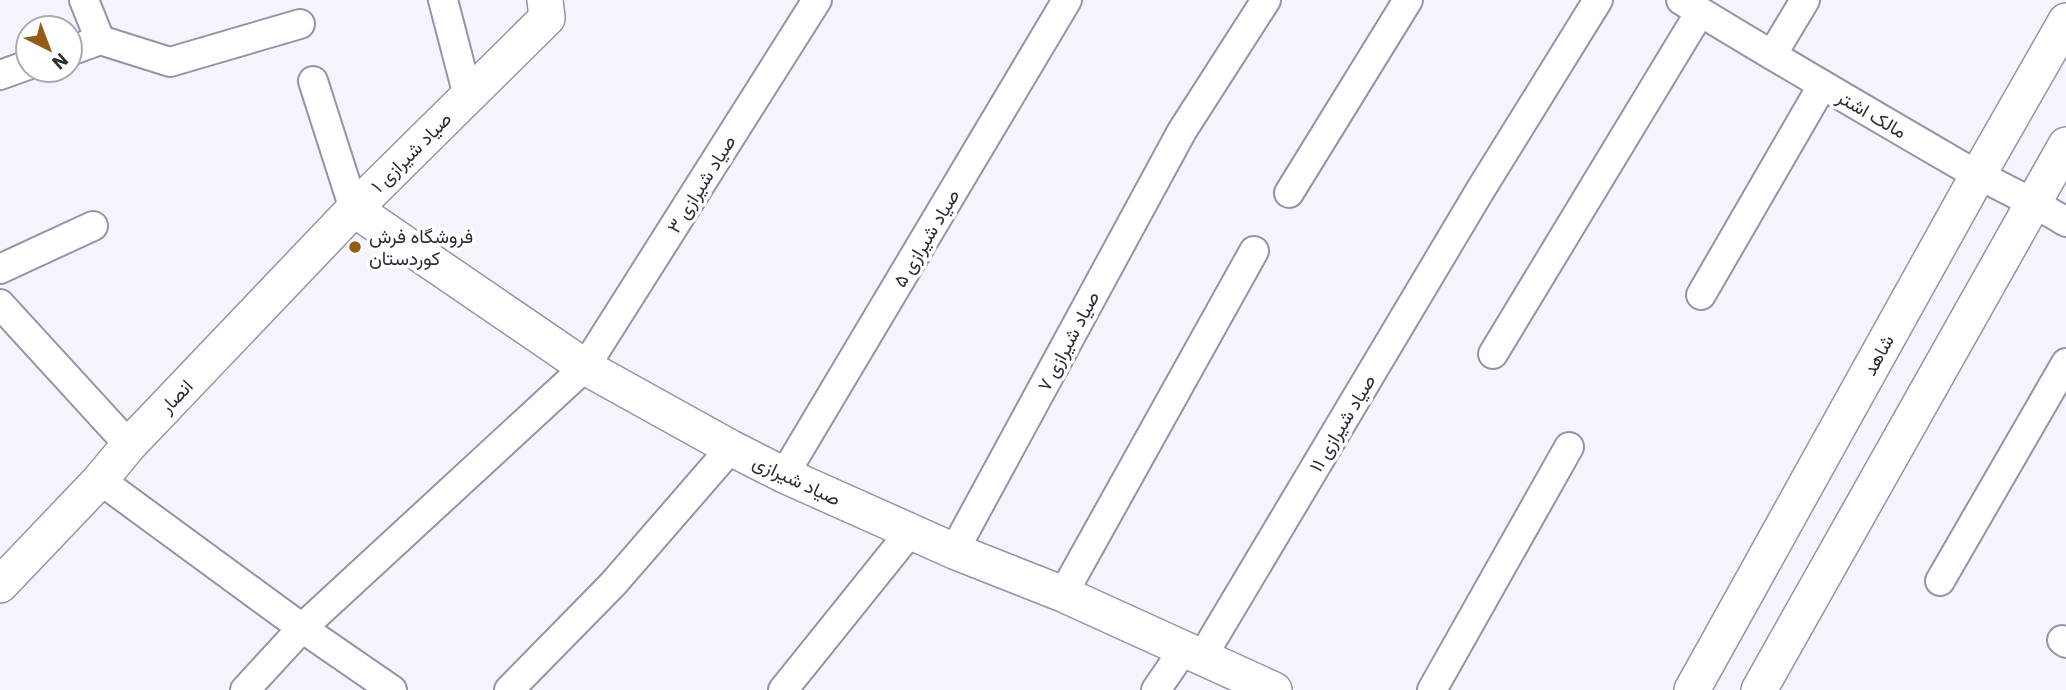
<svg xmlns="http://www.w3.org/2000/svg" width="2066" height="690" viewBox="0 0 2066 690" font-family="'IBM Plex Sans',Vazirmatn,sans-serif">
<style>
.lines{fill:none;stroke-linecap:round;stroke-linejoin:round}
.minor-casing{stroke:#9593a8;stroke-width:32}
.tertiary-casing{stroke:#9593a8;stroke-width:38}
.minor{stroke:#fff;stroke-width:28}
.tertiary{stroke:#fff;stroke-width:35}
.poi-dot{fill:#945b17;stroke:#fff;stroke-width:2.5}
.labels{text-anchor:middle;stroke-width:7;stroke-linejoin:round;paint-order:stroke}
.street-label{font-size:19px;fill:#2e2d36;stroke:#fff}
.poi-label{font-size:19px;fill:#2e2d36;stroke:#fff;text-anchor:start}
</style>
<rect width="100%" height="100%" fill="#f4f4fd"/>
<g class="lines">
<defs>
<g id="minor">
<polyline points="84,0 100,40"/>
<polyline points="443,0 468,96"/>
<path d="M1681,0C1772,56 1865,110 1958,164C1994,184 2031,200 2066,222"/>
<polyline points="70,51 100,40 170,62 300,24"/>
<polyline points="1772,55 1805,0"/>
<polyline points="0,75 28,65"/>
<polyline points="313,81 354,209"/>
<polyline points="1289,193 1408,0"/>
<polyline points="0,269 93,226"/>
<polyline points="1701,295 1822,86"/>
<polyline points="0,304 129,445"/>
<polyline points="1493,354 1700,12"/>
<polyline points="784,475 1067,0"/>
<polyline points="100,480 302,628 392,690"/>
<polyline points="954,551 1182,131 1266,0"/>
<polyline points="1940,581 2066,363"/>
<polyline points="1063,594 1254,251"/>
<polyline points="2062,640 2066,643"/>
<polyline points="1202,657 1481,189 1598,0"/>
<polyline points="245,690 302,628 585,367 817,0"/>
<polyline points="509,690 613,584 731,448"/>
<polyline points="783,690 910,532"/>
<polyline points="1156,690 1184,649"/>
<polyline points="1432,690 1569,447"/>
</g>
<g id="tertiary">
<polyline points="354,209 585,367 731,448 784,475 954,551 1063,594 1274,690"/>
<polyline points="0,585 100,480 129,445 354,209 547,18 545,0"/>
<polyline points="1692,690 1978,175 2066,21"/>
<polyline points="1759,690 2066,145"/>
</g>
</defs>
<use href="#minor" class="minor-casing"/>
<use href="#tertiary" class="tertiary-casing"/>
<use href="#minor" class="minor"/>
<use href="#tertiary" class="tertiary"/>
</g>
<circle class="poi-dot" cx="355" cy="247" r="7"/>
<g class="labels">
<g class="street-label">
<text transform="translate(1872 114) rotate(30)" y="7">مالک اشتر</text>
<text transform="translate(411 152) rotate(-45)" y="7">صیاد شیرازی ۱</text>
<text transform="translate(701 184) rotate(-58)" y="7">صیاد شیرازی ۳</text>
<text transform="translate(926 238) rotate(-59)" y="7">صیاد شیرازی ۵</text>
<text transform="translate(1068 341) rotate(-62)" y="7">صیاد شیرازی ۷</text>
<text transform="translate(1878 355) rotate(-61)" y="7">شاهد</text>
<text transform="translate(176 396) rotate(-46)" y="7">انصار</text>
<text transform="translate(1342 423) rotate(-59)" y="7">صیاد شیرازی ۱۱</text>
<text transform="translate(797 480) rotate(25)" y="7">صیاد شیرازی</text>
</g>
<g class="poi-label">
<text x="369" y="243">فروشگاه فرش<tspan x="369" dy="22">کوردستان</tspan></text>
</g>
</g>
<g transform="translate(49 49) rotate(138)"><circle r="33" fill="#ffffff" stroke="#ababaf" stroke-width="2"/>
<path d="M0-5L12 26L0 18L-12 26Z" fill="#945b17"/>
<text y="-10" font-size="19" font-weight="bold" text-anchor="middle" fill="#2e2d36">N</text>
</g>
</svg>
